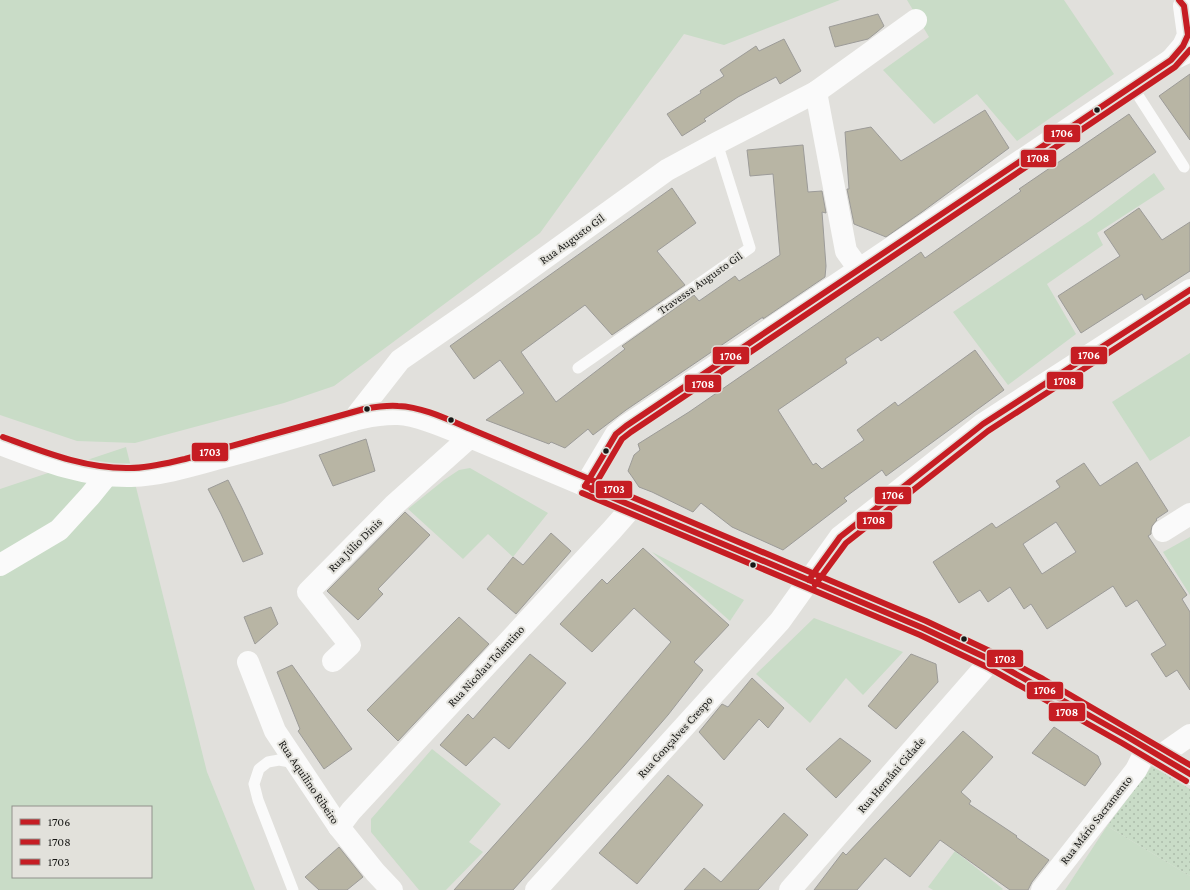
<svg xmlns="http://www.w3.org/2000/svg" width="1190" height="890" viewBox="0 0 1190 890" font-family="'Crimson Pro',serif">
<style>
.green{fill:#c9dcc7;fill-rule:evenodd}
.park{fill:url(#park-dots)}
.building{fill:#b8b5a4;stroke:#9c9b98;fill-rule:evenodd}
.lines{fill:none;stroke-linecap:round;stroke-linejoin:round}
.lane{stroke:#fafafa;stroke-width:11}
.street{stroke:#fafafa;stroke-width:22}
.secondary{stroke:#fafafa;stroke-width:22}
.bus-1-casing{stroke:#e2e1db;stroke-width:9}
.bus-2-casing{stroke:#e2e1db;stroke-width:9}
.bus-3-casing{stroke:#e2e1db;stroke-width:9}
.bus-1{stroke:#c61d23;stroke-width:6}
.bus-2{stroke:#c61d23;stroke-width:6}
.bus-3{stroke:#c61d23;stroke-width:6}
.bus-dot{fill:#181816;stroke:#e2e1db;stroke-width:1.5}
.labels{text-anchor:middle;stroke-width:4;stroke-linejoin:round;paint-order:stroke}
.street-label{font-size:12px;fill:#181816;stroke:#e2e1db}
.line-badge{stroke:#e2e1db;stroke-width:1.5}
.badge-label{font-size:11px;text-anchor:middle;font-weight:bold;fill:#fff}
</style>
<defs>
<pattern id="park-dots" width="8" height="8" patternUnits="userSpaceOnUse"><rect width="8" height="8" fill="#c9dcc7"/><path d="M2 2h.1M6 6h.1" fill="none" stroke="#acbcaa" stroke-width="1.8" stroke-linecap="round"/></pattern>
</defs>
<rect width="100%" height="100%" fill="#e1e0dc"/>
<g class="green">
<polygon points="0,0 840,0 724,45 684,34 540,233 334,386 284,403 135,443 77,441 0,415"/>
<polygon points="907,0 1064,0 1114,74 1017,141 977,94 934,124 883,70 929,37"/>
<polygon points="1154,173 1165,189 1097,233 1103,245 1047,284 1076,334 1008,385 953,312 1091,220"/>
<polygon points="1190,353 1190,436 1150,461 1112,402"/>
<path d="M126,447L207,772L255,890H0V489ZM13,807H151V877H13Z"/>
<polygon points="470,468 548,513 513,557 488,534 463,559 408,509 444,480 459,470"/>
<polygon points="1190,537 1190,595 1163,552"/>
<polygon points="652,552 744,600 730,621"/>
<polygon points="814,618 903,652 863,695 846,678 810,723 756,674"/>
<polygon points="432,749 501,804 469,842 483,852 446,890 419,890 371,832 371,819"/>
<polygon points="1107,826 1190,876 1190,890 1065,890"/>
<polygon points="955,851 1003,889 1002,890 933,890 928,887"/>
</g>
<polygon class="park" points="1152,766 1190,789 1190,876 1107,826"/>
<g class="building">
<polygon points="878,14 884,26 877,32 868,39 835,47 829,27"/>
<polygon points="784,39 801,71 780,84 776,77 738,97 704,119 706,121 682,136 667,114 701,93 700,91 724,76 720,70 756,46 759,51"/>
<polygon points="1190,74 1190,140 1159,96"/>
<polygon points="985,110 1009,148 922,212 886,237 854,224 847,189 849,189 845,132 871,127 901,161"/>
<polygon points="1129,114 1156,152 881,341 878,337 845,359 847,363 778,410 813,465 816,463 822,469 864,440 857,430 895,402 898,406 975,350 1004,390 886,476 882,470 844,498 847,501 783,550 732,527 701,503 693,512 652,492 639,487 633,478 628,471 634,455 640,450 638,444 689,412 921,252 925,258 1021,191 1019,189"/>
<polygon points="803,145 808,192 822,191 826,213 822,212 826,266 825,277 763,319 763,317 626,410 593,435 588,429 565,448 551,442 549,444 486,420 524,393 500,360 474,379 450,346 672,188 696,223 657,251 685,285 612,335 585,305 521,352 556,402 625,349 622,346 694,295 699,301 735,276 739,281 780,255 773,174 750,176 747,150"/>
<polygon points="1139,208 1162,240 1190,222 1190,271 1145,300 1142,294 1081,333 1058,296 1120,256 1104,232"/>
<polygon points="366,439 375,471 333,486 319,455"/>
<path d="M1137,462L1168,511L1156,519L1157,520L1152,526L1151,531V534L1148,536L1187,595L1182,599L1190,612V690L1177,670L1166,677L1151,654L1166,645L1137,600L1126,607L1113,586L1047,629L1031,604L1024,609L1010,587L988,602L980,590L959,603L933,562L992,523L996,528L1060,487L1056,481L1084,463L1100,486ZM1056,522L1076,552L1042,574L1023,544Z"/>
<polygon points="228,480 242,508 263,554 243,562 221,514 208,489"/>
<polygon points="405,512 430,535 378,589 383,594 358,620 327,591"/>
<polygon points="551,533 571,551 516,614 487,589 513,557 523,565"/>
<polygon points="643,548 729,625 694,662 703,670 668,715 624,766 513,890 454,890 589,739 671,642 634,608 592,652 560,624 602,579 607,584"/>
<polygon points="271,607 278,624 255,644 244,617"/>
<polygon points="459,617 489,644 398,741 367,710"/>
<polygon points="530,654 566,683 509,749 494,737 466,766 440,745 468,714 473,719"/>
<polygon points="911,654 936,664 938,682 896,729 868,706"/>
<polygon points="292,665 352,749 324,769 298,731 300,729 277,672"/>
<polygon points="752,678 784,708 768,728 759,719 724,760 699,732 722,704 728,707"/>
<polygon points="1054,727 1098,756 1101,764 1085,786 1032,753"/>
<polygon points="963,731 993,757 961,792 971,801 969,804 1017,836 1016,837 1049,860 1032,882 1028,890 1010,890 940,840 910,877 885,858 857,890 814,890 843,852 846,855"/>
<polygon points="840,738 871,761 836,798 806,769"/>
<polygon points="668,775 703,805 637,884 599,853"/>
<polygon points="784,813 808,835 758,890 684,890 704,868 721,882"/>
<polygon points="339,847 363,877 347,890 319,890 305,877"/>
</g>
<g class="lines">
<g class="lane">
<polyline points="1132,86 1184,167"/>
<polyline points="578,368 750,248 717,143"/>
<polyline points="293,890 258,800 254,784 259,769 268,762 279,760 296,763"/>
</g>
<g class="street">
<polyline points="1171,60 1183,46 1188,35 1184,6"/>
<polyline points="816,92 846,251 859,269"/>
<polyline points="353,420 400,360 478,306 667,170 717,143 816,92 916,20"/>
<polyline points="585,486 616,434 626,426 1132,86 1171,60 1190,51"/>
<polyline points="1163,531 1190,514"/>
<polyline points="0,565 59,530 90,496 107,475"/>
<polyline points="333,661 350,645 308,592 394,505 470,437"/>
<polyline points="248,662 275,731 339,827 375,872 392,890"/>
<polyline points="1160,756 1190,735"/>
<polyline points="339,827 351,811 612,530 633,506"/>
<polyline points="536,890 780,621 840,537 983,424 1190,290"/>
<polyline points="790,890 991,660"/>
<polyline points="1042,890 1136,770 1147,748"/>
</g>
<path class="secondary" d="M0,444C42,460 85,477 131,476C161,475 191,466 220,458C251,450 282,441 313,432C340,424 369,413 398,414C419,415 450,429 470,437L923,628L991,660L1039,686L1147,748L1190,774"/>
<defs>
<g id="bus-1">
<polyline points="585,486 616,434 626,426 1171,60 1183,46 1188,35 1184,6 1179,0"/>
<polyline points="585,486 923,628 991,660 1126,736 1190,774"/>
<polyline points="809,580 840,537 983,424 1190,290"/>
</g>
<g id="bus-2">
<polyline points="592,490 622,439 631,432 1175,67 1190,50"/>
<polyline points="582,493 920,635 987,667 1122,743 1186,781"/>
<polyline points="815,585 846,543 988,431 1190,300"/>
</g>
<path id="bus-3" d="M3,437C44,452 86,469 130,468C149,468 167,463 185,459L364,409C375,407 387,405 398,406C424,407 449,420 473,430L926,621L994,653L1043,679L1190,765"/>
</defs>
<use href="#bus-1" class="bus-1-casing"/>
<use href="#bus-2" class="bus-2-casing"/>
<use href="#bus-3" class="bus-3-casing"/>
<use href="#bus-1" class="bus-1"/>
<use href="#bus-2" class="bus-2"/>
<use href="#bus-3" class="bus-3"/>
</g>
<g class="bus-dot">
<circle cx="1097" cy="110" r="3.5"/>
<circle cx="367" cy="409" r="3.5"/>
<circle cx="451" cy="420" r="3.5"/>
<circle cx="606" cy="451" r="3.5"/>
<circle cx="753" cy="565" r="3.5"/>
<circle cx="964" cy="639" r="3.5"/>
</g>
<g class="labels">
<g class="street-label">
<text transform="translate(572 239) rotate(-36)" y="4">Rua Augusto Gil</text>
<text transform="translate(700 283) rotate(-35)" y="4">Travessa Augusto Gil</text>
<text transform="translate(355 545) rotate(-45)" y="4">Rua Júlio Dinis</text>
<text transform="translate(486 666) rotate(-47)" y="4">Rua Nicolau Tolentino</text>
<text transform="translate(675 737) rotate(-48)" y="4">Rua Gonçalves Crespo</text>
<text transform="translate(891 775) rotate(-49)" y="4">Rua Hernâni Cidade</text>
<text transform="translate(309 782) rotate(56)" y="4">Rua Aquilino Ribeiro</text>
<text transform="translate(1096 820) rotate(-52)" y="4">Rua Mário Sacramento</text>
</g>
</g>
<g class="line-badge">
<rect x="1043" y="124" width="38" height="19" rx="4" fill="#c61d23"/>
<rect x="1020" y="149" width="37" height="19" rx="4" fill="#c61d23"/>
<rect x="1070" y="346" width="38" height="19" rx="4" fill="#c61d23"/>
<rect x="712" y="346" width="38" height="19" rx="4" fill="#c61d23"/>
<rect x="1046" y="371" width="38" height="19" rx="4" fill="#c61d23"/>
<rect x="684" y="374" width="38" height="19" rx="4" fill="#c61d23"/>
<rect x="191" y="442" width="38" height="20" rx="4" fill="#c61d23"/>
<rect x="595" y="480" width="38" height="19" rx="4" fill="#c61d23"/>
<rect x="874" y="486" width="38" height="19" rx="4" fill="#c61d23"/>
<rect x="856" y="511" width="37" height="19" rx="4" fill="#c61d23"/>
<rect x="986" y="649" width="38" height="19" rx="4" fill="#c61d23"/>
<rect x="1026" y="681" width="38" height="19" rx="4" fill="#c61d23"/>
<rect x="1048" y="702" width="38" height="20" rx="4" fill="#c61d23"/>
</g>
<g class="badge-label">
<text x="1062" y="137">1706</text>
<text x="1038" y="162">1708</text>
<text x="1089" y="359">1706</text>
<text x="731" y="360">1706</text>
<text x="1065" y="385">1708</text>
<text x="703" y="388">1708</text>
<text x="210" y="456">1703</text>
<text x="614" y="493">1703</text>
<text x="893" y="499">1706</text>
<text x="874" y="524">1708</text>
<text x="1005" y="663">1703</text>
<text x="1045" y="694">1706</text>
<text x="1067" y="716">1708</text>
</g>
<rect x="12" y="806" width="140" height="72" fill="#e2e1db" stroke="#91918c"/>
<rect x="20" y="819" width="20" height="6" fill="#c61d23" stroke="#91918c"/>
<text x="48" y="826" font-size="12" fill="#181816">1706</text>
<rect x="20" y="839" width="20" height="6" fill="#c61d23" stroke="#91918c"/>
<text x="48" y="846" font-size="12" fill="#181816">1708</text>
<rect x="20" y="859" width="20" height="6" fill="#c61d23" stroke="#91918c"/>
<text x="48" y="866" font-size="12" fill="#181816">1703</text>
</svg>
